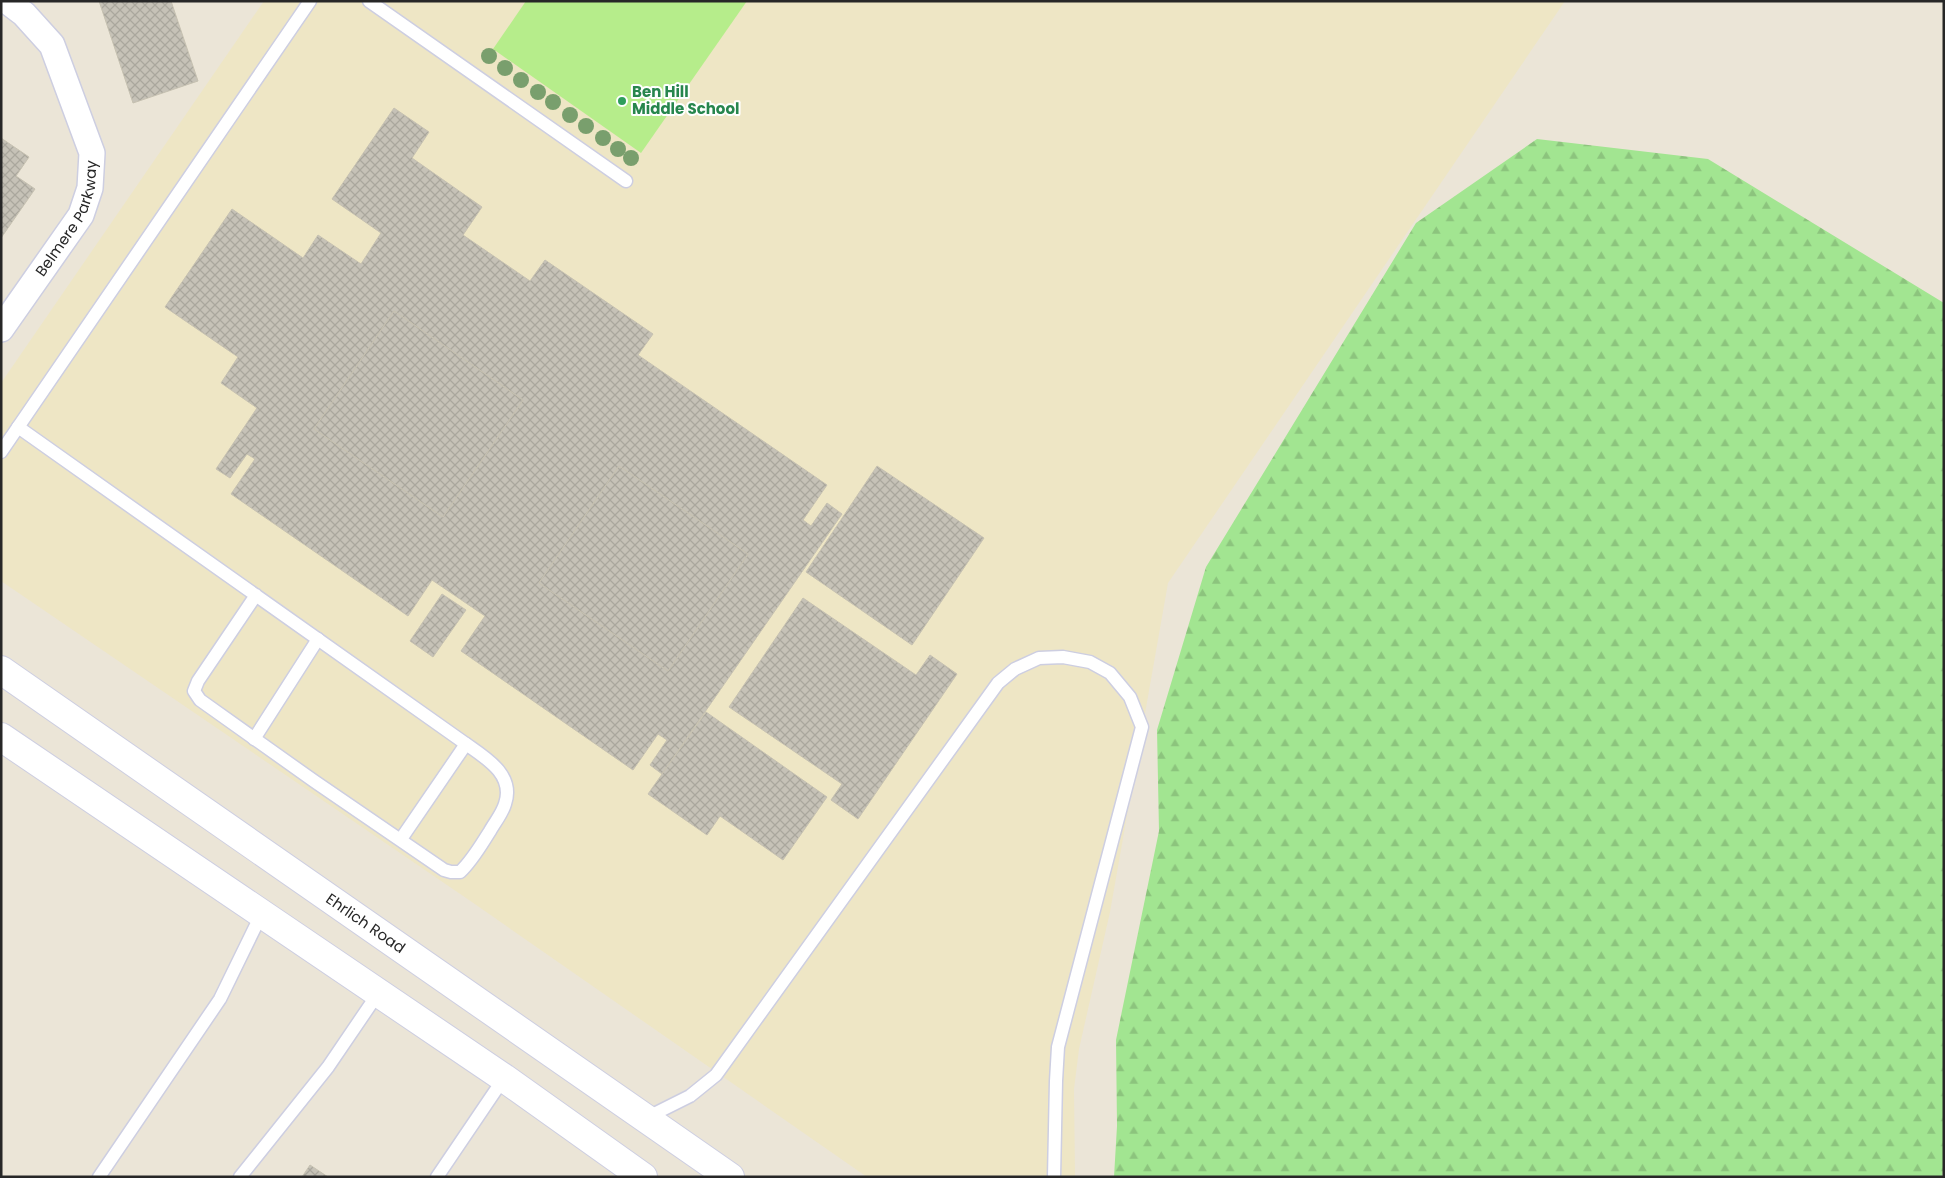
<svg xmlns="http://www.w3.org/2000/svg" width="1945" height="1178" viewBox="0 0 1945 1178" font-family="Poppins,sans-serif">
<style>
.education{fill:#eee6c5}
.forest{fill:url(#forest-firs)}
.pitch{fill:#b6ed8b}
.building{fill:url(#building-cross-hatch);stroke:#c6c1b1;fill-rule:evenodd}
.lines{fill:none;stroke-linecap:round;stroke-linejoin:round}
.service-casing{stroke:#cdcee1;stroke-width:15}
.minor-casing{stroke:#cdcee1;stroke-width:28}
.secondary-casing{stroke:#cdcee1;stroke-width:30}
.service{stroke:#fff;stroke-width:12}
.minor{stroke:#fff;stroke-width:25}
.secondary{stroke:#fff;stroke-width:28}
.tree{fill:#799f6d}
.leisure-dot{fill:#2e9e5b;stroke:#fff;stroke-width:2}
.labels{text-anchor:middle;stroke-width:4;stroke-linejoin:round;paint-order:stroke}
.leisure-label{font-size:15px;font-weight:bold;fill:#27864d;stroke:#fff;text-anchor:start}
.street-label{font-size:15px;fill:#272727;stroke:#fff}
</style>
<defs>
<pattern id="forest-firs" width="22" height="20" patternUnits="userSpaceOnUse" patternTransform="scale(1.25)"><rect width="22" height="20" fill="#a2e591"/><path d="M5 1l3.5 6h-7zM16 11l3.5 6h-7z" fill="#8cc47d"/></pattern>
<pattern id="building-cross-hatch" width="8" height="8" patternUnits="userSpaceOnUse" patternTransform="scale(1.25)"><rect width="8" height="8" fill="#c6c2b7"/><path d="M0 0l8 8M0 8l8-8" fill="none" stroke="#aaa79d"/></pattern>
</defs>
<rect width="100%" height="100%" fill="#ebe5d7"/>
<polygon class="education" points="264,1 1565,1 1168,583 1110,912 1079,1049 1074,1089 1075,1177 867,1177 469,900 1,581 1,383"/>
<polygon class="forest" points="1537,139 1708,159 1944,303 1944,1163 1942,1177 1114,1177 1117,1126 1116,1040 1159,831 1157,730 1206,567 1416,223"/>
<polygon class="pitch" points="526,1 747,1 641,153 493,49"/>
<g class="building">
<polygon points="99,1 171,1 198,81 133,103"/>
<path d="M394,108L429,132L412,158L482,207L463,235L530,281L545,260L653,334L638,355L827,485L803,520L811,526L827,503L842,514L662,774L650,765L667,740L658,734L633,770L461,651L485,616L432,580L408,616L231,494L255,459L247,454L230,478L216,469L257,408L221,383L238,357L165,307L232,209L303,258L318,235L361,264L381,233L332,199ZM394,311L523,400L443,517L314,429ZM619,466L748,554L668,671L539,583Z"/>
<polygon points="1,138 29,157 16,176 35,189 1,238"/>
<polygon points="394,311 523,400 443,517 314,429"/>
<polygon points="619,466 748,554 668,671 539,583"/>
<polygon points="877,466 984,538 912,645 806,572"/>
<polygon points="442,594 466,610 433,657 410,641"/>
<polygon points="803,598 916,675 930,655 957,674 858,819 831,800 842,784 729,707"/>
<polygon points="706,712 827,797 783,860 720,816 707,835 648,794"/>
<polygon points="310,1165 328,1177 302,1177"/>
</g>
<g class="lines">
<defs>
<g id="service">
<polyline points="369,1 626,181"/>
<path d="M18,427L466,744C486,758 515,775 505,804C502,814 495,822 490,831C481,845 472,861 460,872H451L444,870L314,781L200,700L194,691L198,681L256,595"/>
<polyline points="1,452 310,1"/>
<polyline points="254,739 318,639"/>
<polyline points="401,839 466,744"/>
<polyline points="646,1118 690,1096 716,1075 998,683 1015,669 1039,658 1063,657 1090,662 1110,673 1130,697 1142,727 1058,1047 1056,1081 1054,1177"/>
<polyline points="99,1177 220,999 262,913"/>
<polyline points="240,1177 328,1067 379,992"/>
<polyline points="437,1177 504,1078"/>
</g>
<g id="minor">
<path id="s1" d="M1,329L81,215L90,188L92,153L52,45L24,14L7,1"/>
</g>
<g id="secondary">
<path id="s2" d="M1,670L730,1177"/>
<polyline points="1,737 504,1078 643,1177"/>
</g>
</defs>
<use href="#service" class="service-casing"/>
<use href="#minor" class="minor-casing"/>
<use href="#secondary" class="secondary-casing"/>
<use href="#service" class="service"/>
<use href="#minor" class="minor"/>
<use href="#secondary" class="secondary"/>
</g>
<g class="tree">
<circle cx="489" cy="56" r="8"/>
<circle cx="505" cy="68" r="8"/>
<circle cx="521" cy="80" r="8"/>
<circle cx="538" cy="92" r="8"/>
<circle cx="553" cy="102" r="8"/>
<circle cx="570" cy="115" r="8"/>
<circle cx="586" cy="126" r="8"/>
<circle cx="603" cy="138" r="8"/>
<circle cx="618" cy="149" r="8"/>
<circle cx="631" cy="158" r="8"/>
</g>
<circle class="leisure-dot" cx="622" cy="101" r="5"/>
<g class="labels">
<g class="leisure-label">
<text x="632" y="97">Ben Hill<tspan x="632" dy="17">Middle School</tspan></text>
</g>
<g class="street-label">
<text dy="5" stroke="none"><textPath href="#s1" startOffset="131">Belmere Parkway</textPath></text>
<text dy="5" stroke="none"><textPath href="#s2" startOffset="444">Ehrlich Road</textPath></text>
</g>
</g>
<rect width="1945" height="1178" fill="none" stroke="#272727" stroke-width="5"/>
</svg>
